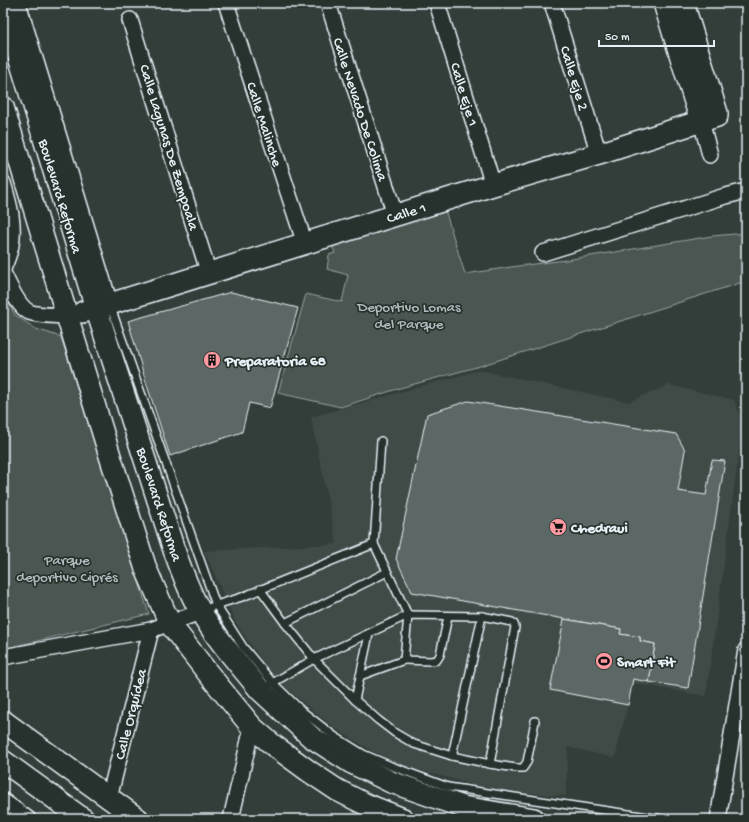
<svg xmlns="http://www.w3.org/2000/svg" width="749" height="822" viewBox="0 0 749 822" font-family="'Gochi Hand',sans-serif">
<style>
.built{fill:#3f4b46}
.green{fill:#495651;stroke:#98a4a4}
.building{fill:#5c6865;stroke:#e8f1f8}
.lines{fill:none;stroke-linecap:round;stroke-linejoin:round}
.lane-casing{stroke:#e8f1f8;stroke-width:10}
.street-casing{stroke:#e8f1f8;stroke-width:18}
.secondary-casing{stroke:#e8f1f8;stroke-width:24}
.lane{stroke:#26332d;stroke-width:7}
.street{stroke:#26332d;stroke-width:15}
.secondary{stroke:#26332d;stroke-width:21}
.labels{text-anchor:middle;stroke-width:3.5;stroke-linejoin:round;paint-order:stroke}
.street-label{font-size:15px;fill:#e8f1f8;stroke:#26332d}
.park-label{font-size:15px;fill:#b0bbbe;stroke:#26332d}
.poi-label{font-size:15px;font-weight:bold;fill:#e8f1f8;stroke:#26332d;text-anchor:start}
</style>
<rect width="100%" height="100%" fill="#323e39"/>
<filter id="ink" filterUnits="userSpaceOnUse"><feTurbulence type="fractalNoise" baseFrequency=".025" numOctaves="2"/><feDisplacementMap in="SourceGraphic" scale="8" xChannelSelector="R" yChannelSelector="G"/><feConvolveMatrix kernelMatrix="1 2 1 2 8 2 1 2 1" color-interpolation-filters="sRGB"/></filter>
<g filter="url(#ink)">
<polygon class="built" points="479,370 628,402 668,385 734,400 743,423 706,696 633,683 615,758 568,747 566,796 497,791 392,763 333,727 274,678 237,625 204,551 337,544 311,417"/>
<g class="green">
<polygon points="445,210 465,274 518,266 566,260 712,236 746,233 746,281 480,366 400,388 341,407 278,393 306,294 342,302 348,275 327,269 329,255 335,253 332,245"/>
<polygon points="3,293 15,315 36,329 61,337 149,614 3,649"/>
</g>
<g class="building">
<polygon points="231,292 298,308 270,408 249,403 242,432 170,456 145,379 128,321"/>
<polygon points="468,401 676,434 685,450 678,491 706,495 712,460 725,461 688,688 649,682 655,644 640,641 640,637 620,634 621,629 412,592 396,559 427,414"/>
<polygon points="564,619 621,629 620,634 640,637 640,641 655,644 649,682 633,679 628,705 550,690"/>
</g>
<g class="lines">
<defs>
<g id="lane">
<polyline points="110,305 216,605 243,647 273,683 302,711 334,736 363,754 391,766 448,787 662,819"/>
<polyline points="381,441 374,544 408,615 404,660 431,661 437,660 440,655 448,616"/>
<polyline points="260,589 285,623 314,659 355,700 378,720 395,733 414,744 452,756 490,764 516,768 523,768 527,762 535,721"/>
<polyline points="202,611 216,605 242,597 374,544"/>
<polyline points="285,623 387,572"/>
<polyline points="360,676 404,660"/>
<polyline points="269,685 314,659 408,615 482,616 512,622 514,624 515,627 490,764"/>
<polyline points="355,700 369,634"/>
<polyline points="452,756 482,616"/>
</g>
<g id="street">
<polyline points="18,3 110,304"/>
<polyline points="226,3 305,244"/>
<polyline points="328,3 395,215"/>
<polyline points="437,3 493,185"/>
<polyline points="552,3 599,154"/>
<polyline points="130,20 209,274"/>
<polyline points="701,121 710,155"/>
<path d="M3,183C9,203 15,224 11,245C10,253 6,261 3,269"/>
<polyline points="543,253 722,197 746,191"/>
<path d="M3,273C9,284 17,306 29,312C38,316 56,315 67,316"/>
<polyline points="3,657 151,630 200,612"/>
<polyline points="109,798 151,630"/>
<polyline points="3,801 28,819"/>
<polyline points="231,819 252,727"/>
<polyline points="718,819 746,650"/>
</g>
<g id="secondary">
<polyline points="664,3 701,121"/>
<path d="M3,5L96,308L174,550C182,571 189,593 201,612C217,640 240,665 260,690L311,737L350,762L391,782L463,807L534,819"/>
<polyline points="3,107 110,456 146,569 170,624 207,672 252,727 273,745 310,772 337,790 365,804 403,819"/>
<polyline points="83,312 110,304 493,185 599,154 714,117 717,116 717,113 683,3"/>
<polyline points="3,721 138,819"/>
<polyline points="3,761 83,819"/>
</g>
</defs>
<use href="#lane" class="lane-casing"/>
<use href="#street" class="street-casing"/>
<use href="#secondary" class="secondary-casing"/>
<use href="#lane" class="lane"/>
<use href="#street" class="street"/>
<use href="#secondary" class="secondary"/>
</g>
</g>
<defs>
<symbol id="building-disc" viewBox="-11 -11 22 22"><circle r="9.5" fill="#ff9aa2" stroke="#26332d"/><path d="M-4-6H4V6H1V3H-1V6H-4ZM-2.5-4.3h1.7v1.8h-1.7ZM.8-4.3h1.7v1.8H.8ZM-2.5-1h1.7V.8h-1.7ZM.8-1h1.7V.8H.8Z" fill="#111"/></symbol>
<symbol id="supermarket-disc" viewBox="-11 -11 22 22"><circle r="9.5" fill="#ff9aa2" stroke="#26332d"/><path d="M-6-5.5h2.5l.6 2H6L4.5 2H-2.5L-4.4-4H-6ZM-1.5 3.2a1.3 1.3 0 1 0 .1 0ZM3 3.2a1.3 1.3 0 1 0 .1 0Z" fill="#111"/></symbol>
<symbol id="stadium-disc" viewBox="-11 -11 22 22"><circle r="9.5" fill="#ff9aa2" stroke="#26332d"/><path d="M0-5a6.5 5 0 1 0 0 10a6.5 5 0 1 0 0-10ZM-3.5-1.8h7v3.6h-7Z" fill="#111"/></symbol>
</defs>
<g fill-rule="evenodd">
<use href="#building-disc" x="202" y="350" width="20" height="20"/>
<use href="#supermarket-disc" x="548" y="517" width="20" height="20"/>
<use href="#stadium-disc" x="594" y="651" width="20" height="20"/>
</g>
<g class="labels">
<g class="street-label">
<text transform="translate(575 78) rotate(73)" y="5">Calle Eje 2</text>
<text transform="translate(465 94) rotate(73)" y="5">Calle Eje 1</text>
<text transform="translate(361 109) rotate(72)" y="5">Calle Nevado De Colima</text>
<text transform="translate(265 124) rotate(72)" y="5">Calle Malinche</text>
<text transform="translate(170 147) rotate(73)" y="5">Calle Lagunas De Zempoala</text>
<text transform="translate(61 196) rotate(73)" y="5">Boulevard Reforma</text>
<text transform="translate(406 212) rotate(-17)" y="5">Calle 1</text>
<text transform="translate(160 504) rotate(72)" y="5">Boulevard Reforma</text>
<text transform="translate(130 714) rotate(-76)" y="5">Calle Orquídea</text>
</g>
<g class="park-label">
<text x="409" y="311">Deportivo Lomas<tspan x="409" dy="17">del Parque</tspan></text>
<text x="67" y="564">Parque<tspan x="67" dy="17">deportivo Ciprés</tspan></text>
</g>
<g class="poi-label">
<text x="225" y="365">Preparatoria 68</text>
<text x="571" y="532">Chedraui</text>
<text x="617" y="666">Smart Fit</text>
</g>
</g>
<rect width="749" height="822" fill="none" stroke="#26332d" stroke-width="16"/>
<rect x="8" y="8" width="733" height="806" fill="none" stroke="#e8f1f8" stroke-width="1.5" filter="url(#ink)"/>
<path d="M599 40v6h115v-6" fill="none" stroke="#e8f1f8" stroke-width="2"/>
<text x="605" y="40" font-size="12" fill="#e8f1f8" stroke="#26332d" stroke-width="3" paint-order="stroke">50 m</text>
</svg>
